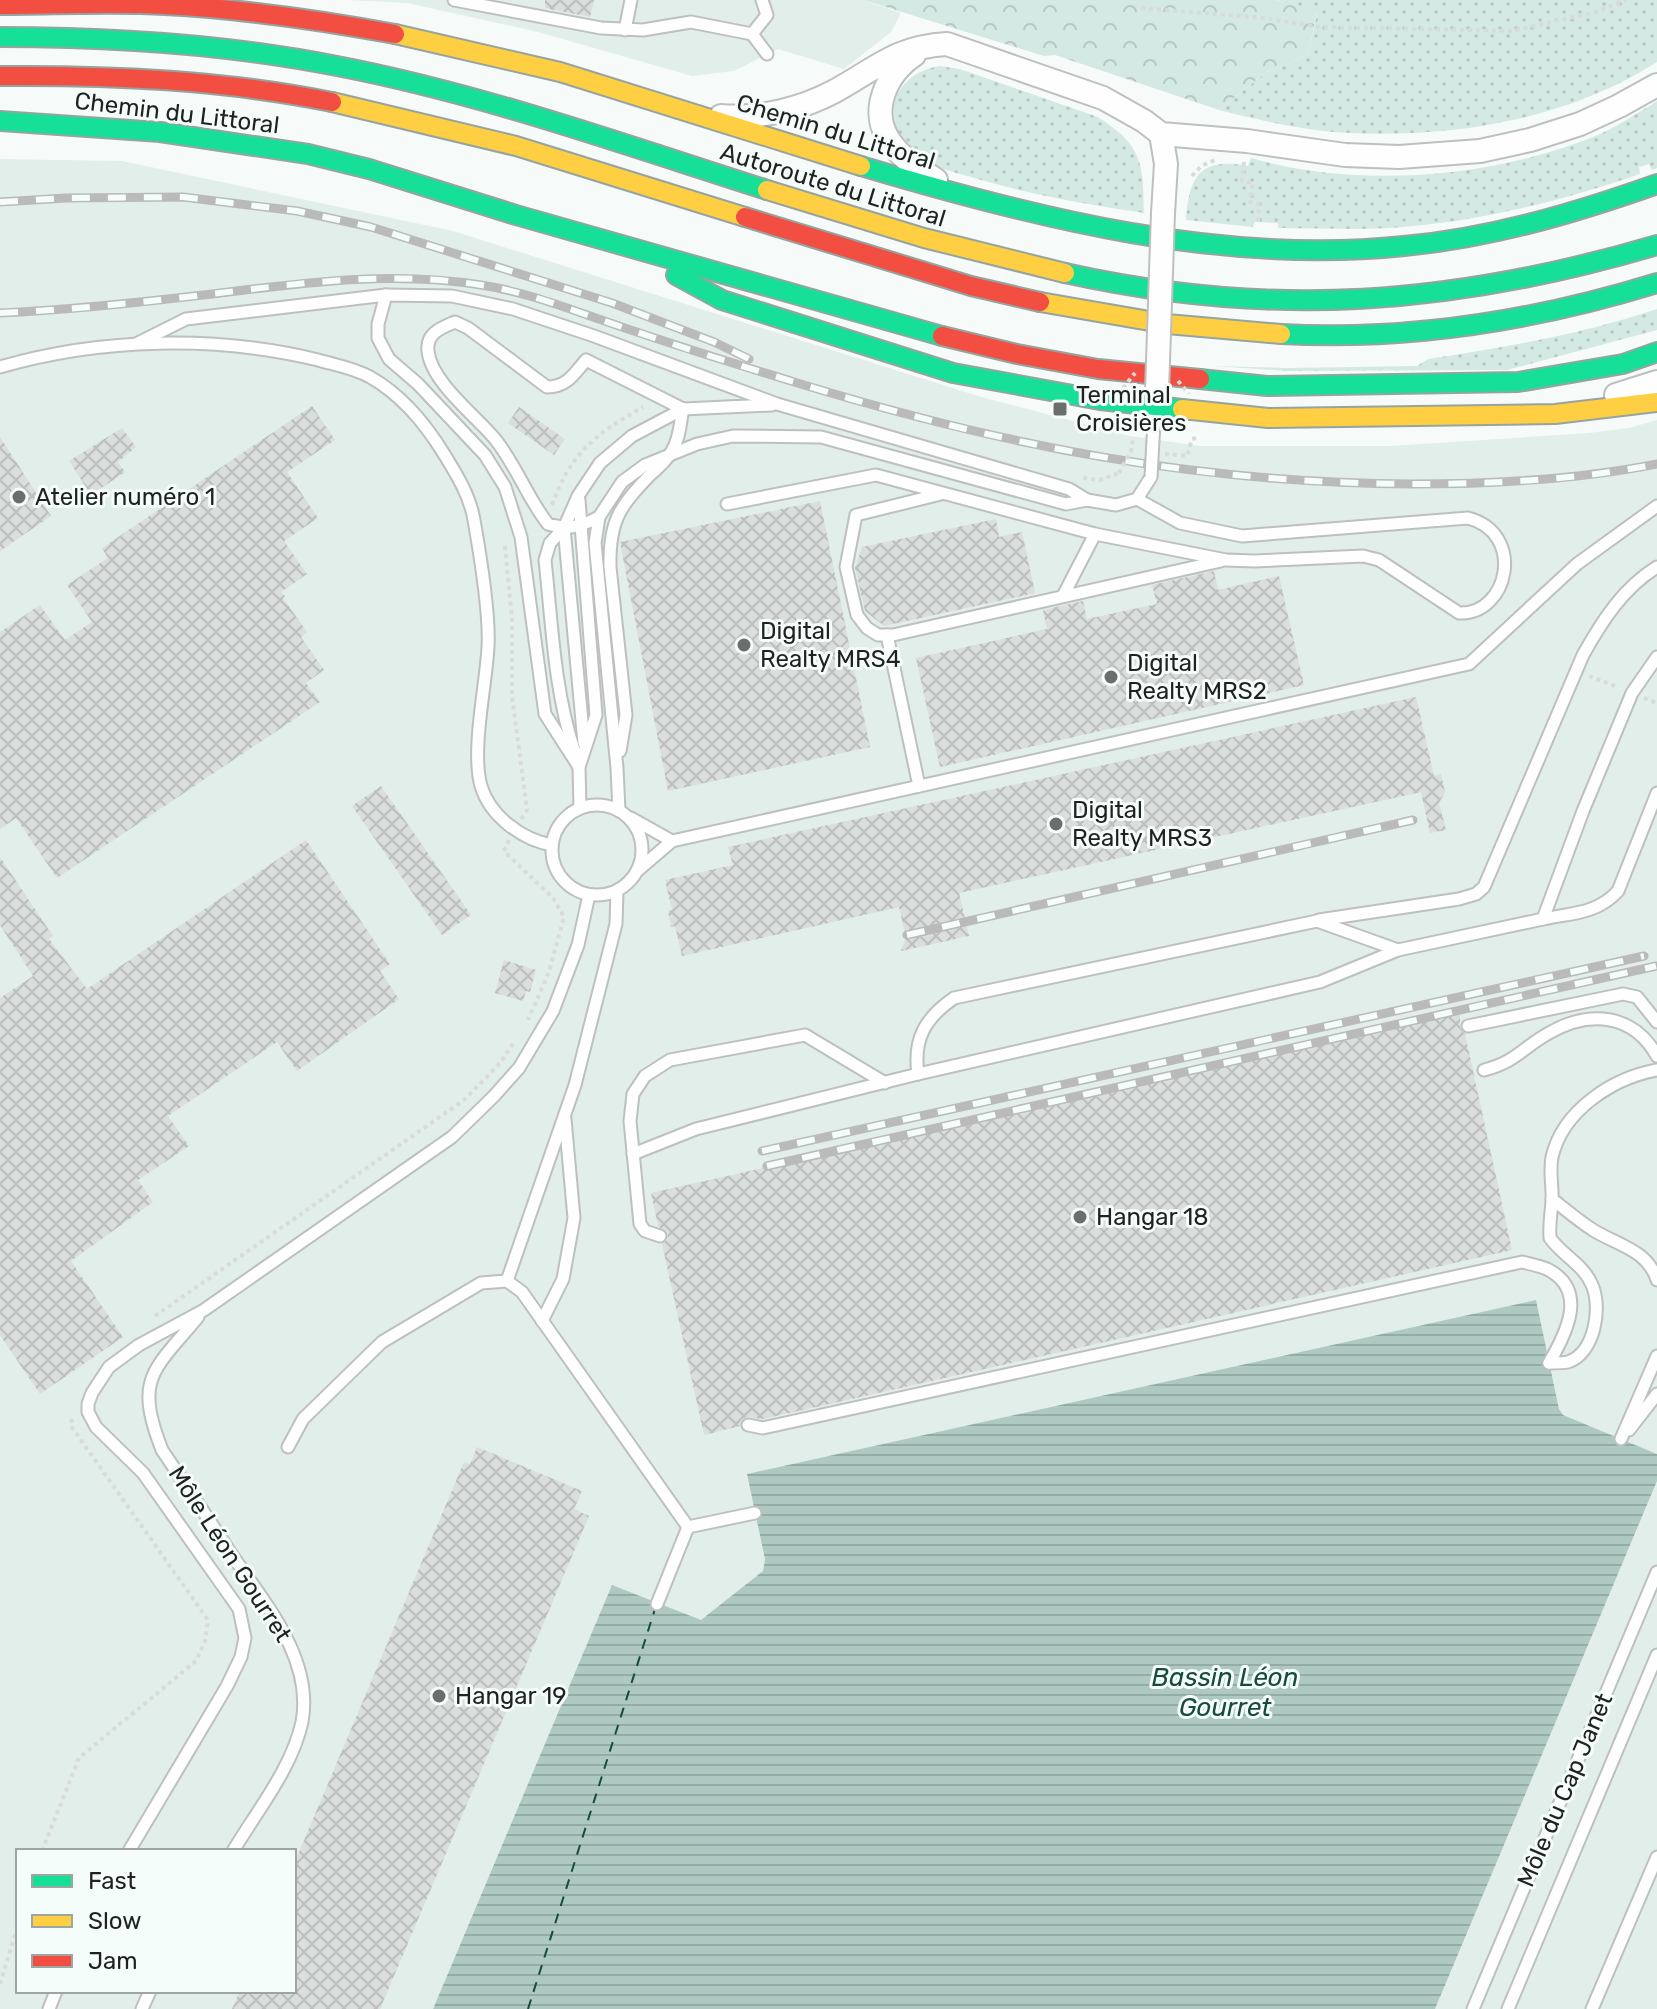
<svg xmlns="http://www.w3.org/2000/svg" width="1657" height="2009" viewBox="0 0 1657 2009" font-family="Rubik,sans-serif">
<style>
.built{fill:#e2eeea;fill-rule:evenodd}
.grass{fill:url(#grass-dots)}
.forest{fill:url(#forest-crowns)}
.water{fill:url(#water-rules)}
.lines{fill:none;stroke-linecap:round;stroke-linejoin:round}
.ferry{stroke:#184b40;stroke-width:2;stroke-dasharray:10 8;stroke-linecap:butt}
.building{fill:url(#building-cross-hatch)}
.lane-casing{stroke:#bdc0bf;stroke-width:15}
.street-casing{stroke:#bdc0bf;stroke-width:26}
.fast-casing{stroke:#95a4a0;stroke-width:22}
.slow-casing{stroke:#95a4a0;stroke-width:22}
.jam-casing{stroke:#95a4a0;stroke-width:22}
.path{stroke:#d9dbda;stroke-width:4;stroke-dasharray:4 4;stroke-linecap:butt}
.lane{stroke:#fefefe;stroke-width:11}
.street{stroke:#fefefe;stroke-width:22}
.fast{stroke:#16e098;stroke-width:18}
.slow{stroke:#ffcf43;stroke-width:18}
.jam{stroke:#f24e42;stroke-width:18}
.rail-casing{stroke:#bababa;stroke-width:9}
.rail{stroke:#f4fdfa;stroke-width:6;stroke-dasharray:18;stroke-linecap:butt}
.lane-bridge-casing{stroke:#bdc0bf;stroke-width:15;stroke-linecap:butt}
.street-bridge-casing{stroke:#bdc0bf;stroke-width:26;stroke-linecap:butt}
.path-bridge{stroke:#d9dbda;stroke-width:4;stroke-dasharray:4 4;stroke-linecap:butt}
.lane-bridge{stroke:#fefefe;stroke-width:11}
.street-bridge{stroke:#fefefe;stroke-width:22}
.poi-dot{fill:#6a6e6d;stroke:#f4fdfa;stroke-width:3}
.labels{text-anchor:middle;stroke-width:6;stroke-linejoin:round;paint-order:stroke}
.street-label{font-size:24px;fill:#1f2221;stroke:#f4fdfa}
.poi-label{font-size:24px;fill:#1f2221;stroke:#f4fdfa;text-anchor:start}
.water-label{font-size:26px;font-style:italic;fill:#184b40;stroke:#f4fdfa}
</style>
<defs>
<pattern id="grass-dots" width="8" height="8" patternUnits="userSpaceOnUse" patternTransform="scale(2)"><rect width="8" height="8" fill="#d4e9e3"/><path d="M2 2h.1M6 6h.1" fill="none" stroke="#b6c8c2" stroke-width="1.8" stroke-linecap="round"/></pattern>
<pattern id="forest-crowns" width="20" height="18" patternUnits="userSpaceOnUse" patternTransform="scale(2)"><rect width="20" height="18" fill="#d4e9e3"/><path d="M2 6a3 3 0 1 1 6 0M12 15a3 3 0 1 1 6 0" fill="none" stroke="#b6c8c2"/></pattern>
<pattern id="water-rules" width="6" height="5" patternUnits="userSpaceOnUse" patternTransform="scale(2)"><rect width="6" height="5" fill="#aec9c1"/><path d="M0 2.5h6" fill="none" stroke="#95aca6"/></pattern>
<pattern id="building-cross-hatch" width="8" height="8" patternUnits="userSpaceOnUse" patternTransform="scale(2)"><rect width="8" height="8" fill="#dadedc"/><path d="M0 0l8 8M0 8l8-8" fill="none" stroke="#bbbebc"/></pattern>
</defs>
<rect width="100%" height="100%" fill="#f6fbf9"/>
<g class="built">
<polygon points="347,0 862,0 901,13 891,32 844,69 778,49 734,71 692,76 538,32 407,3"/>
<path d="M0,159L122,161L453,231L978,396L1130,436L1200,446H1391L1589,433L1629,428L1657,420V1454L1563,1416L1559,1409L1536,1301L765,1559L763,1571L705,1619L697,1620L612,1586L433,2009H0ZM18,1851H294V1991H18Z"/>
<polygon points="1657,1481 1657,2009 1435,2009"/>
</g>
<g class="grass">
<path d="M1277,0H1657V62C1564,122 1442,140 1333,132C1295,129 1256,119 1219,110L1265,73L1308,55L1317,13Z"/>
<path d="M940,66L960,69L1098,117C1143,146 1143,163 1144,213C1084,204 1026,194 968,176C953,172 935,168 922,159C878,129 886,75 940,66Z"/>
<path d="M1657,101V168L1652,170L1649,164L1639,167L1640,174C1550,205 1454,228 1358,229C1331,229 1304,228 1278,228V223L1255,222L1253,227L1186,220C1189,175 1201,157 1248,166L1251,158C1358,189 1490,178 1593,137C1615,128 1636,114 1657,101Z"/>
<path d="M1657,309V330L1507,370L1287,371L1213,366L1287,368L1417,366L1428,359C1505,347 1583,334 1657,309Z"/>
</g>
<polygon class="forest" points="863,0 1276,0 1317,12 1308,55 1265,73 1219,110 1055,55 1044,56"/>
<polygon class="water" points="1536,1300 1559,1409 1563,1415 1657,1454 1657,1481 1435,2009 433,2009 612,1585 701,1620 763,1571 765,1559 747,1474"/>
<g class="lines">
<polyline class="ferry" points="528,2009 655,1609"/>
</g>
<g class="building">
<polygon points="545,0 594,0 590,17 545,8"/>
<polygon points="312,406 335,440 287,472 318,518 284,541 307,574 281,592 285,596 283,598 307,632 301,637 324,670 306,683 320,702 57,878 16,818 0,829 0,632 40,605 65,640 92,622 67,585 108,558 102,548"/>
<polygon points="519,407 565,439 554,455 508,423"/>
<polygon points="122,428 136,447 118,462 125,472 91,495 69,461"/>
<polygon points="0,437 51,516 0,551"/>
<polygon points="820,501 870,747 668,791 620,542"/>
<polygon points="996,519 999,537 1022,532 1035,593 884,626 865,611 855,568 862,547"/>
<polygon points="1214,571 1218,590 1279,576 1304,685 940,767 916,658 1047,629 1043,610 1083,601 1087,619 1157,604 1152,585"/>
<polygon points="1416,697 1434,776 1441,774 1445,792 1439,803 1446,830 1430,833 1421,792 959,893 969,936 901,951 906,937 899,907 682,956 675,926 671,927 668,911 672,910 665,880 733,865 728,847"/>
<polygon points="381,786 471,915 442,935 352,806"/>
<polygon points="306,840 390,964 380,971 399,999 297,1071 277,1042 168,1116 189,1146 138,1180 153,1202 71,1261 123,1337 40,1394 0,1335 0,998 33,976 0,925 0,857 53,936 49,939 87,989"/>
<polygon points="504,960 536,970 530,992 526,991 523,1001 495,993"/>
<polygon points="1460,1013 1460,1028 1465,1034 1512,1250 763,1419 746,1417 741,1420 740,1426 704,1435 662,1244 668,1239 668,1234 658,1226 651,1193"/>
<polygon points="477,1447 582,1491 574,1509 589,1516 380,2009 232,2009 240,1991 294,1991 294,1864 464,1462 470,1464"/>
</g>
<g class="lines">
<defs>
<g id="lane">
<polyline points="454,0 601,28 643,30 691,22 752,34 767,54"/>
<polyline points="625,30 631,0"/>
<polyline points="752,34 767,15 762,0"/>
<polyline points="138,343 186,319 386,295"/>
<path d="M0,367C101,338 215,335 318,360C335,365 354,368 370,377C402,395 425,423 444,454C457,475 470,496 474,520C480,554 490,613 488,647C486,686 471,750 481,786C490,816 522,840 552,845"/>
<polyline points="1153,440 1155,408"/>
<polyline points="941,494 856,515 846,567 857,615 867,628 878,635 893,635 1221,561"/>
<polyline points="579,500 596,715 579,767 580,808"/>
<path d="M727,504L876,475L1095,534L1226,560L1254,561L1363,556L1379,560L1459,613C1509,615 1526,533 1468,518L1242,536L1180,523L1137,499"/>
<path d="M599,517C580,527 569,530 548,524C528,499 516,465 495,439C476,416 431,382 428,351C426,333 441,328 455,322L468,328L547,387C567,387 574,374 586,360L683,409"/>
<polyline points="564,528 584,743"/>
<polyline points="1063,596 1095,534"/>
<polyline points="887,635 919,786"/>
<path d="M574,750C554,689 552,624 545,560L550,543L564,528L578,496L600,463L632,436L683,409L772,405"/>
<path d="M620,751L626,715L610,567C609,520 620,506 651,474C659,467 667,460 672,451C680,438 680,423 683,409"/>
<polyline points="579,767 545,714 521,537 505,487 485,455 418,384 389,359 378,338 378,324 386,295 452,296 513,309 594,336 777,404 1069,489 1087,500"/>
<circle cx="597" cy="850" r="45"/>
<polyline points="619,811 617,768 595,543 599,517 622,482 645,465 697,444 733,436 821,437 1066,504 1087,500 1116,505 1137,499 1151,477"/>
<polyline points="631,818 672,841"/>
<polyline points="637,871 672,841 1469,664 1577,564 1657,506"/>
<path d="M1543,919C1572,913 1597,914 1618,891L1657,793"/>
<path d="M1319,920L1459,899L1476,894L1484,887L1583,655C1602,621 1623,588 1657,567"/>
<polyline points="1468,1026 1623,994 1637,997 1657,1022"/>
<path d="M1484,1070C1516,1062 1522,1048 1549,1033C1589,1010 1633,1013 1657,1056"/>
<path d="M918,1074C913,1039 925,1018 954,998L1317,921L1398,950L1543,919L1583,811L1632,693L1657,657"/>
<polyline points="633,1154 696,1129 918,1074 1320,982 1398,950"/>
<path d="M1552,1199C1566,1210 1579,1221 1593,1230C1617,1245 1648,1250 1657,1280"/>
<polyline points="660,1236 645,1231 640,1224 630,1121 633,1094 645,1076 670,1060 805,1035 885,1083"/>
<polyline points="507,1281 575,1085 616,924 617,891"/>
<path d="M198,1317C153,1371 134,1378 162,1450C185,1484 208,1518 230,1552C263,1601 314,1658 302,1722C292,1768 257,1811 233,1851"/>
<polyline points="542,1321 563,1279 574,1218 565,1119"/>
<path d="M1549,1363C1555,1363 1563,1363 1568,1362C1595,1353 1602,1307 1592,1285C1584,1265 1562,1255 1550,1238C1549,1225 1551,1214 1552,1201C1553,1187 1549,1172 1552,1157C1563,1110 1613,1078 1657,1070"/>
<path d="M748,1425L763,1428L1522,1262C1530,1264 1540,1266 1547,1269C1589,1290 1566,1334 1549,1363"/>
<polyline points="1629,1430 1657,1394"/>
<polyline points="1621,1439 1657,1356"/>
<polyline points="288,1447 303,1419 382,1342 481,1283 507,1281 522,1292 688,1527 657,1604"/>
<polyline points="688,1527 755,1513"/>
<polyline points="129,1851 227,1686 241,1657 245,1638 239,1609 143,1473 96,1427 88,1412 88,1404 92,1393 109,1367 139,1345 204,1310 452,1137 494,1096 519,1068 553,1011 578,945 589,895"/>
<polyline points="49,2009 56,1991"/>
<polyline points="142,2009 150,1991"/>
<polyline points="1473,2009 1657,1572"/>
<polyline points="1508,2009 1657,1655"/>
<polyline points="1592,2009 1657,1857"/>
</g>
<g id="street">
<path d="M914,55C886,74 868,112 891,143C902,159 920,169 936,180"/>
<path d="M721,116C759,119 802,109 835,91C877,68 896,47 947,44L1103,98L1144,121L1161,134L1247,141L1345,155L1399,157L1480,151L1530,140L1580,124L1619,106L1657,85"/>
<polyline points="1161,134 1166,164 1163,213"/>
<polyline points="1616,395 1657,382"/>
</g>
<g id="fast">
<path d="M0,37C113,37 226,44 337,66C483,94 625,145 767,190"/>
<polyline points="0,121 160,132 308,154 369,169 516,215 942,336"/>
<path d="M861,166C1035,218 1221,265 1404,246C1491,238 1575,213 1657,184"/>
<path d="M1065,273C1272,319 1454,305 1657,245"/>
<polyline points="676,275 722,300 953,373 1100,400 1182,409"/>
<path d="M1281,334C1410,341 1534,321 1657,283"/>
<polyline points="1200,379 1267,386 1518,382 1623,364 1657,352"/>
</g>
<g id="slow">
<polyline points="395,34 560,72 861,166"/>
<polyline points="332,102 516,146 745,217"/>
<polyline points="767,190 924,238 1065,273"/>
<polyline points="1040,302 1167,324 1281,334"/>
<polyline points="1182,409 1268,418 1555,414 1657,402"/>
</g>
<g id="jam">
<path d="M0,5C55,5 110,2 165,5C242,9 319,20 395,34"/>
<path d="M0,76C111,75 223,80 332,102"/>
<polyline points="745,217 971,286 1040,302"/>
<polyline points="942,336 1017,354 1098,369 1200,379"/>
</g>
</defs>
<use href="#lane" class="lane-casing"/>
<use href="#street" class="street-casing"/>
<use href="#fast" class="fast-casing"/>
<use href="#slow" class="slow-casing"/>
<use href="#jam" class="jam-casing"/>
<g class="path">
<polyline points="1141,8 1264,18 1320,27 1511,31 1596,12 1626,0"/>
<polyline points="1244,162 1242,181 1253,183 1250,202 1259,204 1258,223"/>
<polyline points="1192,176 1201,166 1215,160"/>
<polyline points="1165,454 1187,456 1192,439 1196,438"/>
<polyline points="1083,478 1099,480 1119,473"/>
<path d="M552,505C571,452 596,434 643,407"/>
<polyline points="505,546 512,619 512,696 527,810 521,819"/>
<polyline points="1589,676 1618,687"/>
<polyline points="1644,698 1657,703"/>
<polyline points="509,840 504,851 553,898 564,917 549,972 528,1020"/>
<polyline points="155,1316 464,1100 500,1063 515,1041"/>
<polyline points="42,1851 79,1758 196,1661 205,1641 208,1620 71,1426 72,1416"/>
<polyline points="0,1984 18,1925"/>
</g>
<use href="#lane" class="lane"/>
<use href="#street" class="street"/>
<use href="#fast" class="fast"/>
<use href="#slow" class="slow"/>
<use href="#jam" class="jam"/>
<defs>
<g id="rail">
<polyline points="0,202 66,198 183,197 297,211 371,227 612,303 714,342 749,359"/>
<path d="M0,313C68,310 135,303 203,295C296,284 387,270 481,285C528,292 574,311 619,326C680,347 742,366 804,385C1009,447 1198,483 1412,484C1494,484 1577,480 1657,464"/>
<polyline points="907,935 1413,820"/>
<polyline points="762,1151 1644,956"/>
<polyline points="767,1166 1656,966"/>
</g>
</defs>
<use href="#rail" class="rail-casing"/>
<use href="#rail" class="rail"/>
<defs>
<polyline id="lane-bridge" points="1151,477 1153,440"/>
<polyline id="street-bridge" points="1157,391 1163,213"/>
</defs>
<use href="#lane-bridge" class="lane-bridge-casing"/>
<use href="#street-bridge" class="street-bridge-casing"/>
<g class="path-bridge">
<polyline points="1178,381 1189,394"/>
<polyline points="1123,388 1135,373"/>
<polyline points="1119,473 1131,451 1133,437"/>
</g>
<use href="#lane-bridge" class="lane-bridge"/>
<use href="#street-bridge" class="street-bridge"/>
</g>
<g class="poi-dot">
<rect x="1052" y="401" width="16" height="16" rx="4"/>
<circle cx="19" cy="497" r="8"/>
<circle cx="744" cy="645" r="8"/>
<circle cx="1111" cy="677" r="8"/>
<circle cx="1056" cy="824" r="8"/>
<circle cx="1080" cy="1217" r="8"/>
<circle cx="439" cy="1696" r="8"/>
</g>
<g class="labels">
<g class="street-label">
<text transform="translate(177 113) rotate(7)" y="8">Chemin du Littoral</text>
<text transform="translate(836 132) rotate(17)" y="8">Chemin du Littoral</text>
<text transform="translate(833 185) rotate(17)" y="8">Autoroute du Littoral</text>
<text transform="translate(230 1554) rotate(57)" y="8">Môle Léon Gourret</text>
<text transform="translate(1565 1790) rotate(-67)" y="8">Môle du Cap Janet</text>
</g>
<g class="poi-label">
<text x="1076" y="403">Terminal<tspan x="1076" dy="28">Croisières</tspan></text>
<text x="35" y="505">Atelier numéro 1</text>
<text x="760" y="639">Digital<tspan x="760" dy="28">Realty MRS4</tspan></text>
<text x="1127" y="671">Digital<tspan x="1127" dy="28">Realty MRS2</tspan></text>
<text x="1072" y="818">Digital<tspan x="1072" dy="28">Realty MRS3</tspan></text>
<text x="1096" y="1225">Hangar 18</text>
<text x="455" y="1704">Hangar 19</text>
</g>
<g class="water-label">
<text x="1225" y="1686">Bassin Léon<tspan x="1225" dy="30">Gourret</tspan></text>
</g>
</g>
<rect x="16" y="1849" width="280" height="144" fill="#f4fdfa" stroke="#9fa5a3" stroke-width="2"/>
<rect x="32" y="1875" width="40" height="12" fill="#16e098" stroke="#9fa5a3" stroke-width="2"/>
<text x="88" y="1889" font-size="24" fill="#1f2221">Fast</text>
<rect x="32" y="1915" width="40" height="12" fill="#ffcf43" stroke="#9fa5a3" stroke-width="2"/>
<text x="88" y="1929" font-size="24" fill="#1f2221">Slow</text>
<rect x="32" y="1955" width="40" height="12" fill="#f24e42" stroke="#9fa5a3" stroke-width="2"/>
<text x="88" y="1969" font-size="24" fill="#1f2221">Jam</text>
</svg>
